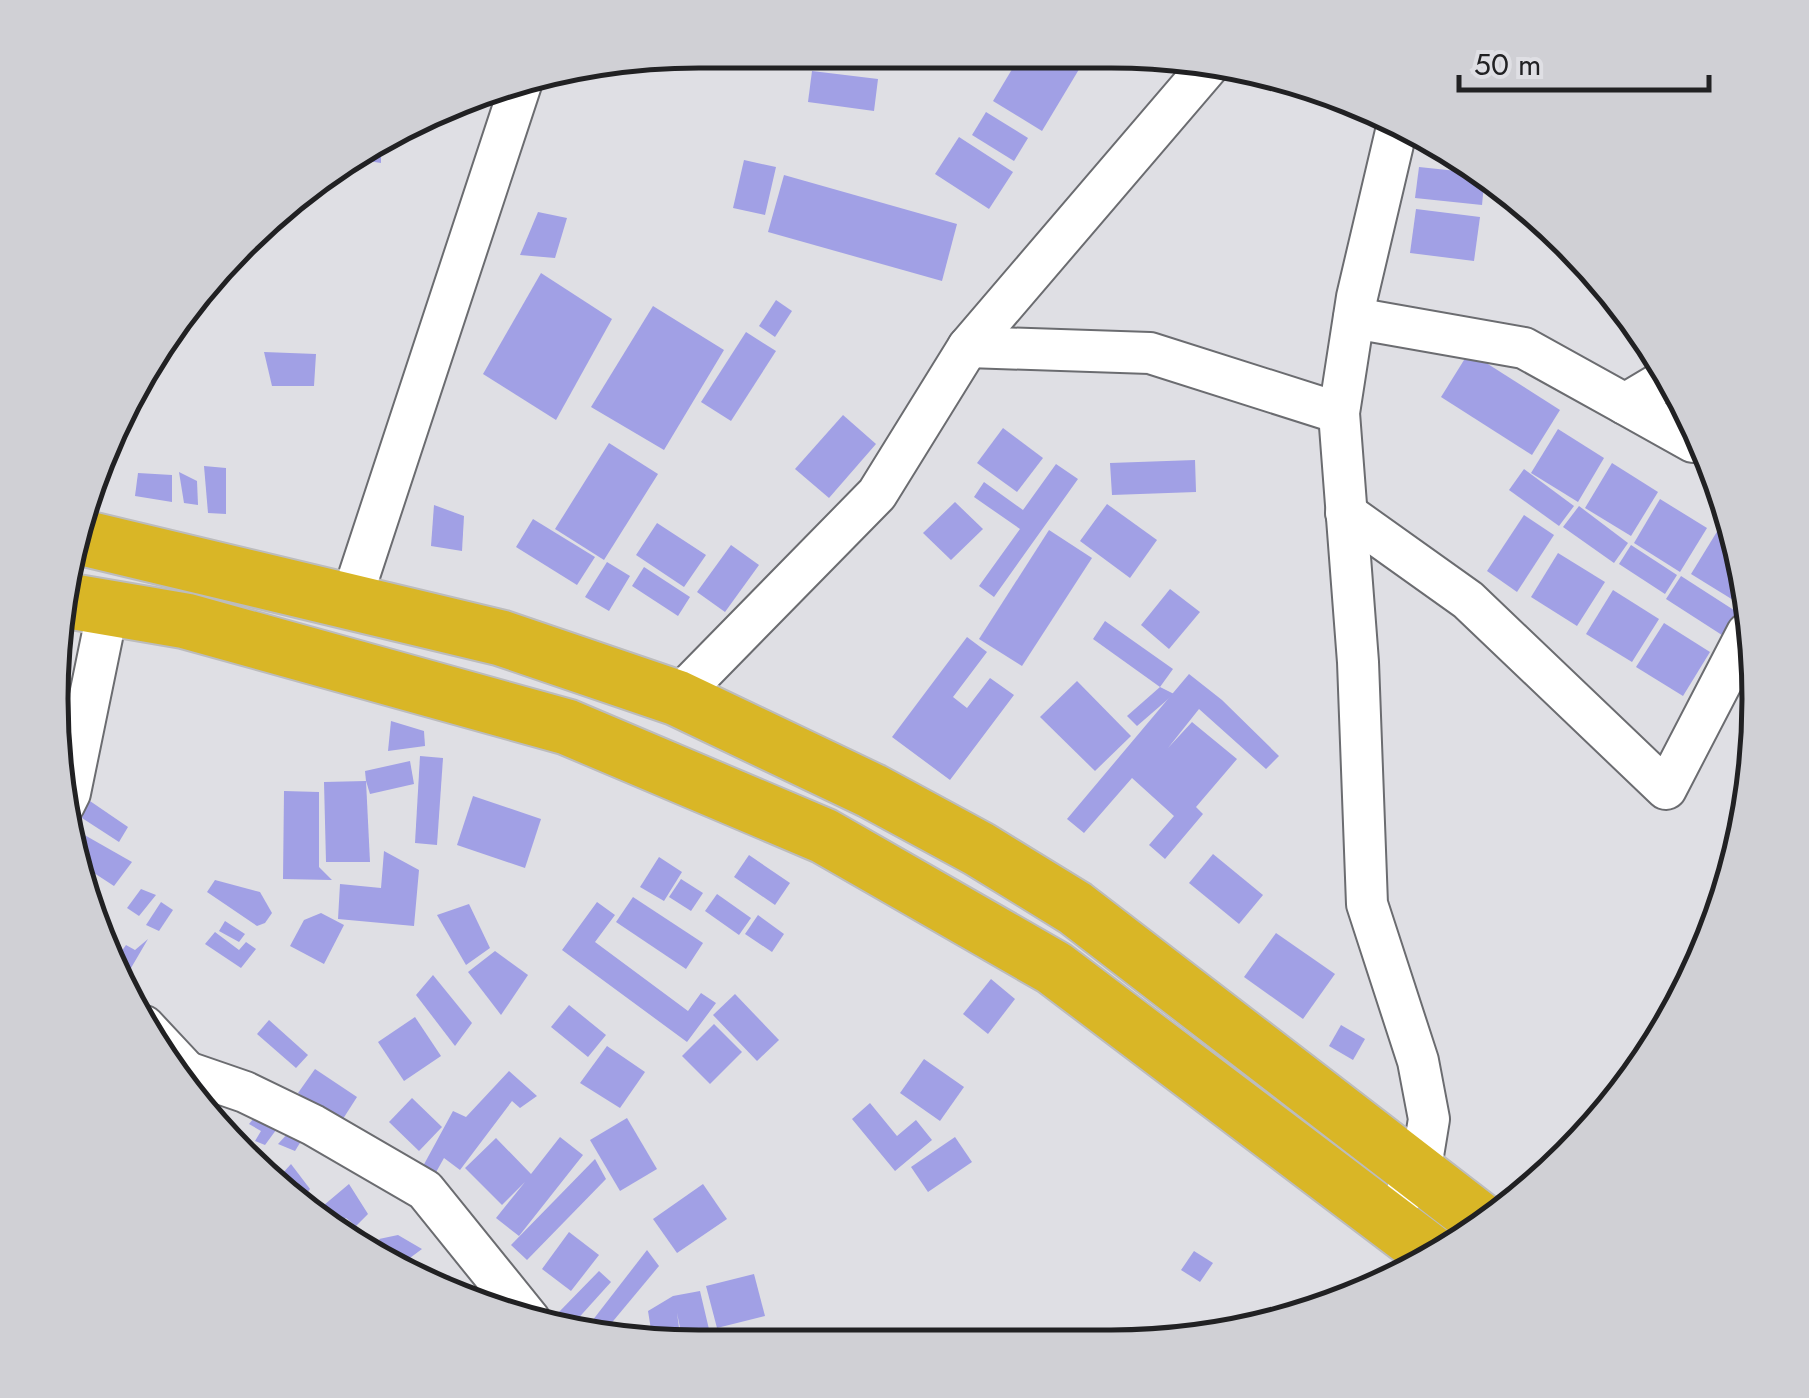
<svg xmlns="http://www.w3.org/2000/svg" width="1809" height="1398" viewBox="0 0 1809 1398" font-family="Jost,sans-serif">
<style>
.building{fill:#a1a0e5}
.lines{fill:none;stroke-linecap:round;stroke-linejoin:round}
.minor-casing{stroke:#6b6c70;stroke-width:44}
.highway-casing{stroke:#bcbcbd;stroke-width:59}
.minor{stroke:#fff;stroke-width:40}
.highway{stroke:#d9b626;stroke-width:55}
.rim{fill:none;stroke:#212123;stroke-width:5}
</style>
<rect width="100%" height="100%" fill="#dfdfe4"/>
<g class="building">
<polygon points="1023,51 1058,51 1081,66 1042,131 993,101"/>
<polygon points="812,71 878,79 874,111 808,102"/>
<polygon points="986,112 1028,138 1014,161 972,135"/>
<polygon points="402,126 404,143 381,141 381,163 355,159 353,153 374,137"/>
<polygon points="959,137 1013,172 989,209 935,174"/>
<polygon points="1432,145 1460,160 1431,156"/>
<polygon points="744,160 776,167 765,215 733,208"/>
<polygon points="1419,167 1485,174 1482,205 1415,198"/>
<polygon points="784,175 957,224 942,281 768,232"/>
<polygon points="1416,209 1480,217 1474,261 1410,253"/>
<polygon points="538,212 567,218 555,258 520,255"/>
<polygon points="541,273 612,319 556,420 483,374"/>
<polygon points="776,300 792,311 775,337 759,326"/>
<polygon points="653,306 724,350 664,450 591,407"/>
<polygon points="746,332 776,351 731,421 701,402"/>
<polygon points="264,352 316,354 314,386 272,386"/>
<polygon points="1469,352 1560,410 1532,455 1441,397"/>
<polygon points="843,415 876,444 829,498 795,469"/>
<polygon points="1003,428 1043,458 1017,492 977,463"/>
<polygon points="1558,429 1604,458 1578,502 1531,473"/>
<polygon points="609,443 658,474 604,560 555,529"/>
<polygon points="1195,460 1196,492 1112,495 1110,463"/>
<polygon points="1612,463 1658,492 1631,536 1585,508"/>
<polygon points="1056,464 1078,479 994,597 979,586 1020,529 974,497 984,482 1023,510"/>
<polygon points="204,466 226,468 226,514 208,513"/>
<polygon points="1524,469 1574,506 1559,526 1509,490"/>
<polygon points="179,472 197,481 198,505 184,503"/>
<polygon points="138,473 172,475 172,502 135,496"/>
<polygon points="1660,499 1707,528 1680,572 1634,543"/>
<polygon points="955,502 983,529 951,560 923,533"/>
<polygon points="1107,504 1157,540 1130,578 1080,541"/>
<polygon points="434,505 464,516 462,551 431,546"/>
<polygon points="1579,506 1628,543 1614,563 1563,527"/>
<polygon points="1524,515 1554,535 1517,592 1487,571"/>
<polygon points="533,519 595,557 577,585 516,547"/>
<polygon points="657,523 706,555 684,587 636,555"/>
<polygon points="1049,530 1092,558 1022,666 979,639"/>
<polygon points="1718,530 1733,539 1747,573 1747,588 1738,603 1691,574"/>
<polygon points="731,545 759,565 725,612 697,592"/>
<polygon points="1631,545 1677,575 1665,594 1619,564"/>
<polygon points="1558,553 1605,582 1577,626 1531,597"/>
<polygon points="607,562 630,576 609,611 585,597"/>
<polygon points="644,567 690,597 678,616 632,586"/>
<polygon points="1681,576 1740,614 1725,637 1666,599"/>
<polygon points="1170,589 1200,612 1169,649 1141,625"/>
<polygon points="1613,590 1659,619 1632,662 1586,634"/>
<polygon points="1105,621 1173,669 1160,687 1093,639"/>
<polygon points="1664,623 1710,652 1683,696 1636,667"/>
<polygon points="967,637 987,652 953,697 967,708 990,678 1014,695 950,780 892,737"/>
<polygon points="56,656 70,659 64,680 53,677"/>
<polygon points="1189,674 1222,700 1279,756 1266,769 1199,709 1168,748 1192,722 1237,759 1196,807 1203,814 1165,859 1149,845 1174,816 1132,778 1084,833 1067,819"/>
<polygon points="1077,681 1131,736 1095,771 1040,717"/>
<polygon points="1160,687 1174,694 1137,726 1127,716"/>
<polygon points="391,721 424,731 425,746 388,751"/>
<polygon points="420,756 443,758 437,845 415,843"/>
<polygon points="410,761 414,784 370,794 366,781 365,771"/>
<polygon points="366,781 370,862 326,862 324,782"/>
<polygon points="284,791 319,792 319,867 332,880 283,879"/>
<polygon points="473,796 541,819 525,868 457,845"/>
<polygon points="87,799 128,827 119,842 82,818"/>
<polygon points="81,833 132,862 114,886 71,858 70,854"/>
<polygon points="384,851 419,870 414,926 338,919 340,884 381,888"/>
<polygon points="1213,854 1263,895 1239,924 1189,883"/>
<polygon points="749,855 790,883 775,905 734,877"/>
<polygon points="659,857 682,872 664,901 640,887"/>
<polygon points="681,879 703,893 691,911 669,897"/>
<polygon points="215,880 260,892 272,913 265,923 257,926 207,892"/>
<polygon points="89,885 97,889 88,903 84,893"/>
<polygon points="141,889 156,895 139,916 127,908"/>
<polygon points="717,894 751,918 739,935 705,911"/>
<polygon points="633,897 703,943 686,969 616,922"/>
<polygon points="161,902 173,910 159,931 146,925"/>
<polygon points="597,902 615,915 595,942 688,1011 701,993 716,1003 687,1042 562,950"/>
<polygon points="469,904 490,948 466,965 437,915"/>
<polygon points="321,913 344,925 324,964 290,946 304,920"/>
<polygon points="758,915 784,934 772,952 745,934"/>
<polygon points="225,921 245,934 239,942 219,931"/>
<polygon points="215,932 239,950 246,942 256,949 241,968 205,944"/>
<polygon points="1276,933 1335,974 1303,1019 1244,977"/>
<polygon points="148,939 131,968 116,959 126,945 135,950"/>
<polygon points="495,951 528,975 501,1015 468,972"/>
<polygon points="433,975 472,1023 455,1046 416,995"/>
<polygon points="991,979 1015,999 988,1034 963,1014"/>
<polygon points="735,994 779,1040 757,1061 713,1015"/>
<polygon points="569,1005 606,1035 588,1057 551,1027"/>
<polygon points="415,1017 441,1056 404,1081 378,1042"/>
<polygon points="269,1020 308,1055 296,1068 257,1034"/>
<polygon points="714,1024 742,1052 710,1084 682,1056"/>
<polygon points="1341,1025 1365,1039 1353,1060 1329,1046"/>
<polygon points="607,1046 645,1072 620,1108 580,1083"/>
<polygon points="924,1059 964,1087 940,1121 900,1093"/>
<polygon points="315,1069 357,1097 341,1122 298,1093"/>
<polygon points="509,1071 537,1096 520,1108 512,1101 460,1170 444,1158 435,1174 422,1168 453,1111 466,1117"/>
<polygon points="412,1098 442,1127 419,1151 389,1122"/>
<polygon points="870,1103 897,1136 916,1120 932,1140 895,1171 852,1119"/>
<polygon points="258,1113 279,1126 265,1145 255,1141 261,1131 249,1124"/>
<polygon points="627,1118 657,1169 620,1191 590,1140"/>
<polygon points="290,1131 303,1138 295,1151 278,1144"/>
<polygon points="560,1137 583,1155 519,1236 496,1218 525,1182 502,1205 465,1168 496,1138 531,1174"/>
<polygon points="955,1137 972,1162 928,1192 911,1167"/>
<polygon points="595,1159 606,1179 527,1260 511,1245"/>
<polygon points="291,1164 310,1189 298,1205 273,1184"/>
<polygon points="349,1184 368,1214 356,1226 346,1218 327,1229 311,1216"/>
<polygon points="703,1184 727,1219 677,1253 653,1219"/>
<polygon points="569,1232 599,1255 571,1291 542,1269"/>
<polygon points="398,1235 422,1249 395,1269 377,1259 387,1251 379,1239"/>
<polygon points="647,1250 659,1266 599,1338 582,1334"/>
<polygon points="1194,1251 1213,1263 1200,1282 1181,1270"/>
<polygon points="599,1271 611,1282 574,1323 558,1313"/>
<polygon points="754,1274 765,1316 717,1328 706,1286"/>
<polygon points="449,1275 462,1290 454,1300 436,1290"/>
<polygon points="700,1291 712,1342 683,1342 677,1313 681,1342 653,1342 648,1311 673,1296"/>
<polygon points="472,1293 494,1310 464,1302"/>
<polygon points="1133,1327 1154,1343 1122,1342"/>
<polygon points="761,1335 763,1342 730,1342 729,1340"/>
</g>
<g class="lines">
<defs>
<g id="minor">
<polyline points="1397,127 1357,297 1339,413 1358,662 1367,904 1418,1061 1429,1119 1420,1174 1407,1191"/>
<polyline points="1354,318 1524,348 1625,404 1667,379"/>
<polyline points="968,347 1150,353 1339,413"/>
<polyline points="1625,404 1693,442"/>
<polyline points="1346,513 1468,600 1666,789 1747,633"/>
<polyline points="351,600 524,75"/>
<polyline points="677,698 877,494 968,347 1211,63"/>
<polyline points="64,805 70,793 108,608"/>
<polyline points="144,1026 187,1072 177,1081"/>
<polyline points="187,1072 245,1092 313,1125 425,1190 530,1320"/>
</g>
<g id="highway">
<polyline points="71,535 501,638 677,698 872,791 979,849 1075,908 1485,1224"/>
<polyline points="63,600 186,621 567,727 824,836 1054,968 1435,1256"/>
</g>
</defs>
<use href="#minor" class="minor-casing"/>
<use href="#highway" class="highway-casing"/>
<use href="#minor" class="minor"/>
<use href="#highway" class="highway"/>
</g>
<path d="M0 0H1809V1398H0ZM699 68H1111A631 631 0 0 1 1742 699V699A631 631 0 0 1 1111 1330H699A631 631 0 0 1 68 699V699A631 631 0 0 1 699 68Z" fill="#d0d0d5" fill-rule="evenodd"/>
<path class="rim" d="M699 68H1111A631 631 0 0 1 1742 699V699A631 631 0 0 1 1111 1330H699A631 631 0 0 1 68 699V699A631 631 0 0 1 699 68Z"/>
<path d="M1459 75v15h250v-15" fill="none" stroke="#212123" stroke-width="5"/>
<text x="1474" y="75" font-size="30" fill="#212123" stroke="#dfdfe4" stroke-width="8" paint-order="stroke">50 m</text>
</svg>
